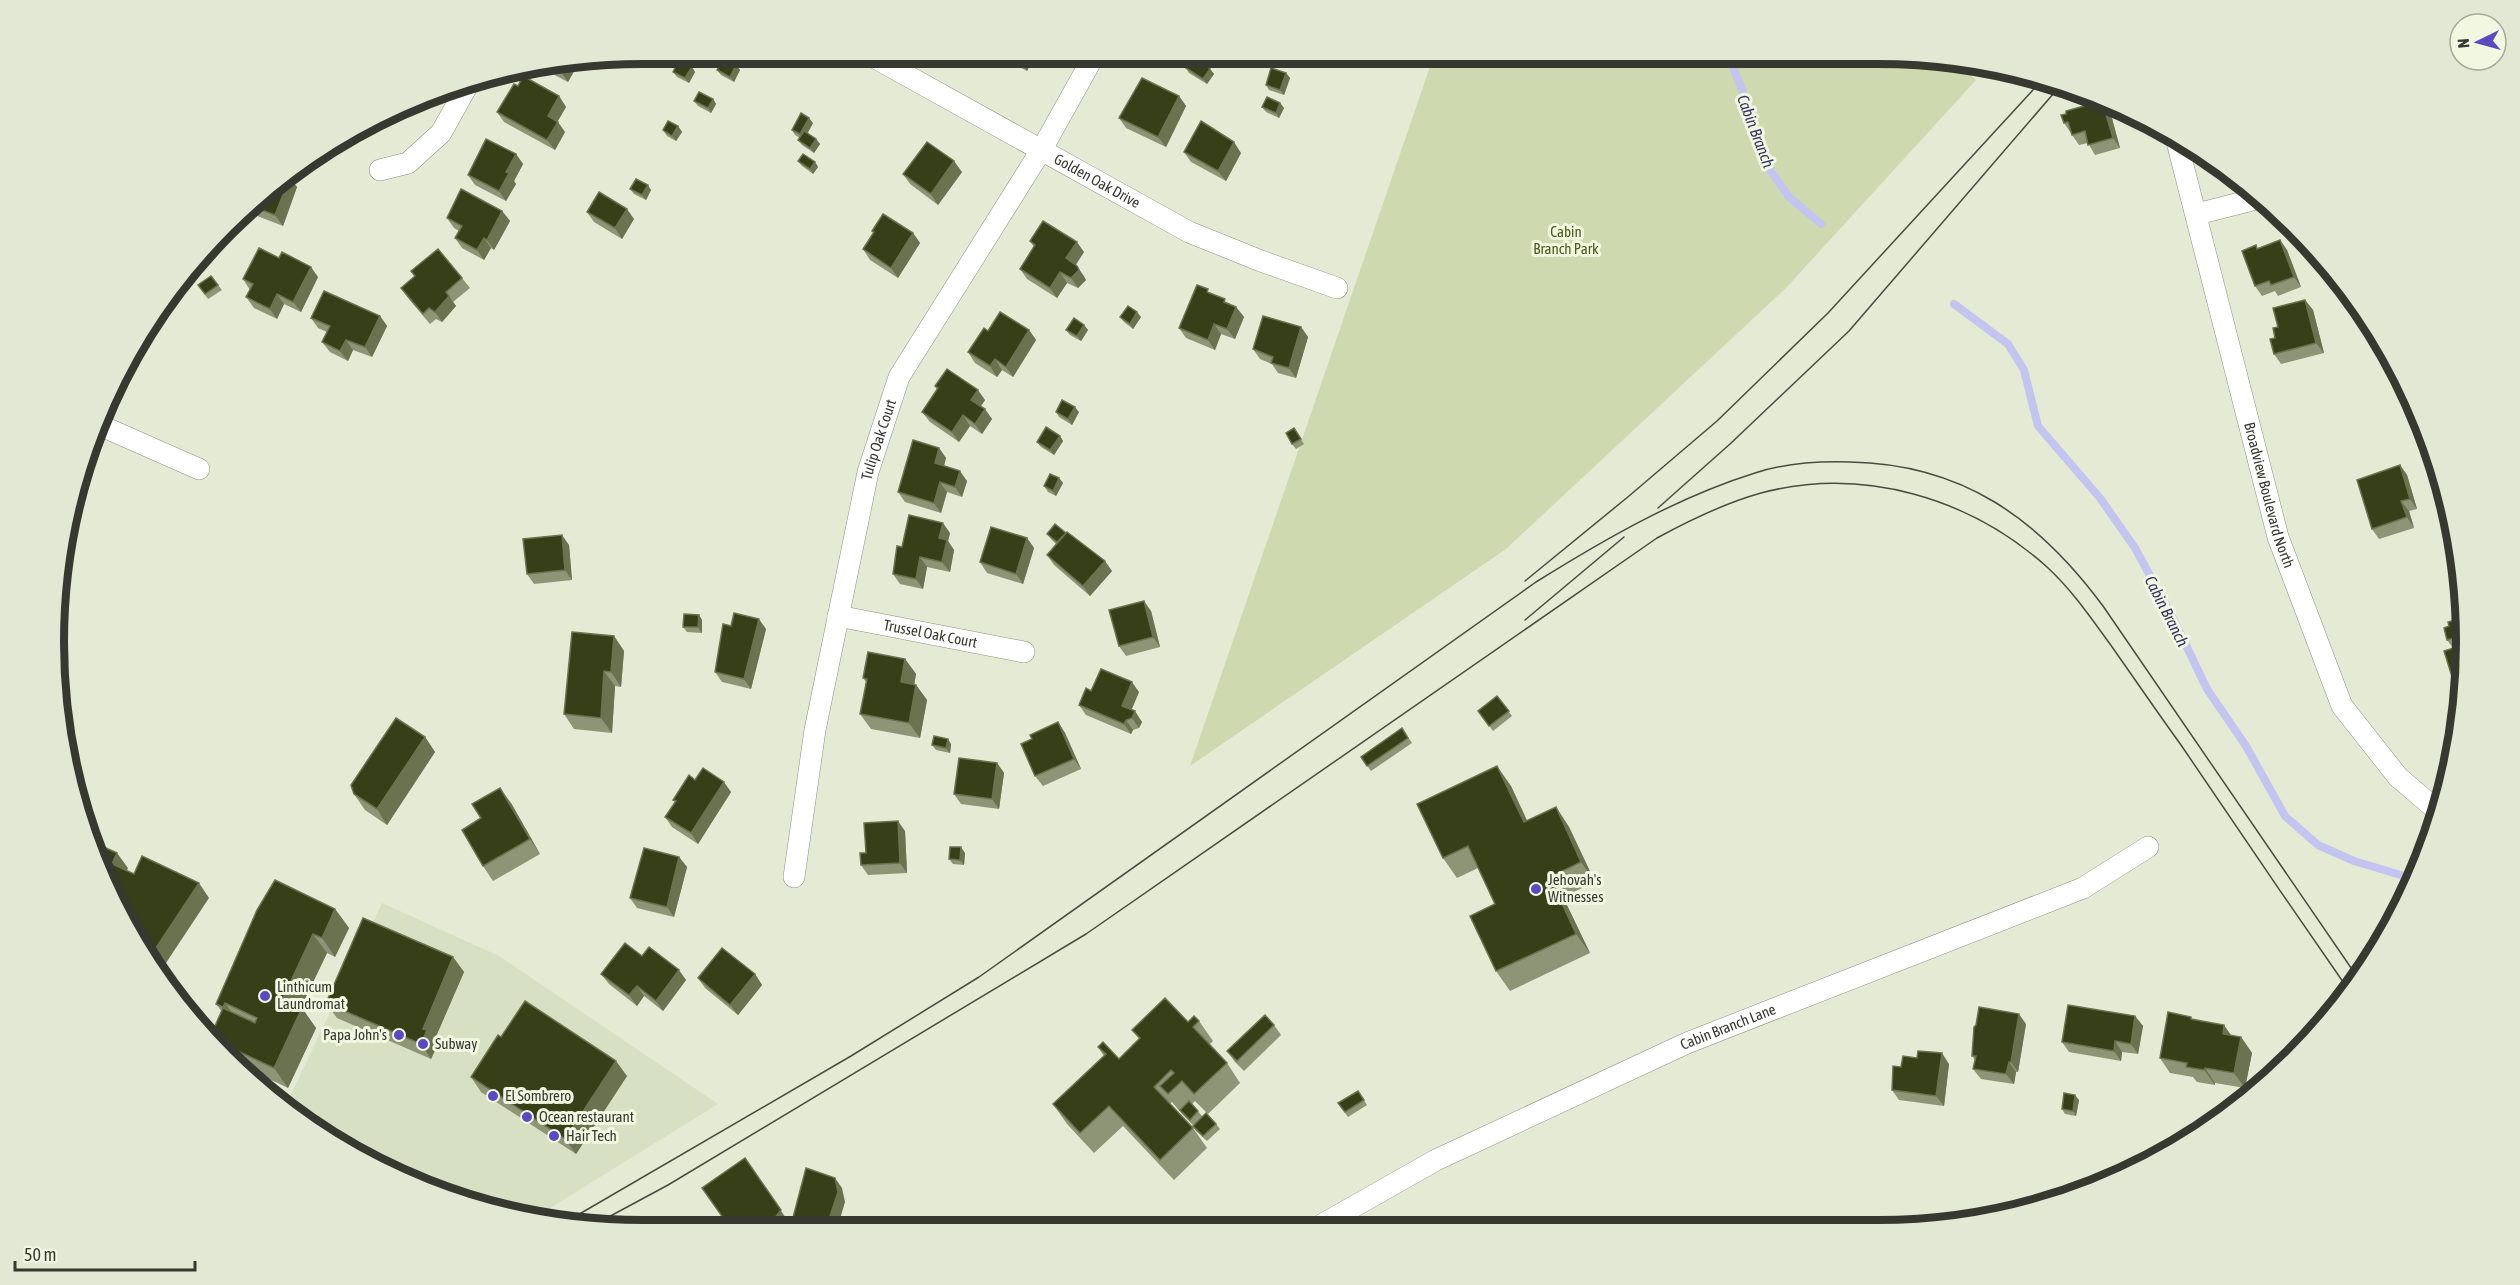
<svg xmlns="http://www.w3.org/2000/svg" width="2520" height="1285" viewBox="0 0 2520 1285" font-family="'Asap Condensed',sans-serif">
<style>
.built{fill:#d8e0c3}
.green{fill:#ced9af}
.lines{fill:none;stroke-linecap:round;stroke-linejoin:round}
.stream{stroke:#c3c4ef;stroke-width:8}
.street-casing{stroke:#8d927e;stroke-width:22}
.street{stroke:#fff;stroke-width:21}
.tram{stroke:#494b41;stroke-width:1.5}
.wall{fill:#8e9476}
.shaded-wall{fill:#6b7250}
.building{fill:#373f18;stroke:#6b7250;stroke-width:1.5}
.poi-dot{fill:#5a49c1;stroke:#f1f7e1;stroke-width:2}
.labels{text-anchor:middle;stroke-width:6;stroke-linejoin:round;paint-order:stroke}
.street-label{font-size:15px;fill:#373930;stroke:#f1f7e1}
.park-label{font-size:15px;fill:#4f5c19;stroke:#f1f7e1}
.poi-label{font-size:15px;fill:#373930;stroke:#f1f7e1;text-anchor:start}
.water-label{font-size:16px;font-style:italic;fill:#363268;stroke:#f1f7e1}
.rim{fill:none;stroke:#373930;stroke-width:8}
</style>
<rect width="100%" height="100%" fill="#e4ead4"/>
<polygon class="built" points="382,903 499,956 718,1104 534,1218 491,1211 383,1170 315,1132 285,1107"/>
<polygon class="green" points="1434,55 1916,55 1959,62 1976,80 1786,288 1506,549 1190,766"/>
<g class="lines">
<g class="stream">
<polyline points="1728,55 1743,92 1752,130 1768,167 1789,197 1821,224"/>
<polyline points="1954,304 2008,344 2024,370 2038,426 2100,498 2135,548 2171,614 2207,689 2246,746 2285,816 2318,845 2354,861 2414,879"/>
</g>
<defs>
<g id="street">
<path id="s1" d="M868,54L1189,232L1261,261L1337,288"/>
<path id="s2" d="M2176,138L2278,537L2342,706L2398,777L2439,812"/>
<polyline points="380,170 408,163 441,133 470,81"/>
<polyline points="2197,214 2260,198"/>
<polyline points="97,424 199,469"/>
<path id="s3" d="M838,616L1024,652"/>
<path id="s4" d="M794,877L815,730L868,472L899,377L1042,149L1095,54"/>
<path id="s5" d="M1316,1228L1436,1160L1687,1043L2083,888L2148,847"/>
</g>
</defs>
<use href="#street" class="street-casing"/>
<use href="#street" class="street"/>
<g class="tram">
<polyline points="1658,508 1730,444 1849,331 2060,86"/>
<polyline points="1525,581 1629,496 1717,421 1828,313 2043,79"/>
<polyline points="1525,620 1624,537"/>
<path d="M564,1223L851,1056L979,977L1536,582C1605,539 1678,497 1755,473C1785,463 1819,461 1850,462C1962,464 2038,518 2103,606L2358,978"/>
<path d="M590,1227L668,1185L1086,934L1657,538C1690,520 1725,503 1761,493C1863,466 1970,498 2047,567C2072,590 2091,618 2110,644C2134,678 2157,712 2181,745C2237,828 2293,910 2350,992"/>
</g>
</g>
<g class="wall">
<polygon points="997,54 1035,54 1027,71 999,56"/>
<polygon points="582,60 580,66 578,64 568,82 541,68 538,64"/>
<polygon points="736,65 740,70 734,82 721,75 717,70"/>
<polygon points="692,67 695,72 689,83 677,77 673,72"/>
<polygon points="1186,68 1210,69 1214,74 1207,84 1189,73"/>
<polygon points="1286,73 1290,78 1284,95 1269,90 1266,85"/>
<polygon points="518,86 559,96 566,107 557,122 565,132 555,150 504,122 497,112"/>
<polygon points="1179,96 1186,106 1166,147 1126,128 1119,118"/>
<polygon points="713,99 716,104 711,113 698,106 694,101"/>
<polygon points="1280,103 1284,108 1279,118 1266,112 1262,107"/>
<polygon points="2110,111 2120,148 2095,155 2088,143 2079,145 2064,123"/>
<polygon points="813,123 807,133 816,139 820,144 814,153 802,145 798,140 800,138 795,135 792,130"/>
<polygon points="678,126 682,132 676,141 667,136 663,130"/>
<polygon points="1184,152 1241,153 1226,181 1191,162"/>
<polygon points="516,154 523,164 514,181 516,184 506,201 475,185 468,175"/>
<polygon points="798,161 815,162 818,167 813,174 802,166"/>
<polygon points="299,166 293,182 297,187 283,226 252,214 248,209 284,176"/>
<polygon points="962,172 938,205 910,184 903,174"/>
<polygon points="630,189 651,190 646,200 634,194"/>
<polygon points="502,211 510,221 494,250 491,248 484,260 462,248 455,238 459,231 454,228 447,218"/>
<polygon points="587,212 634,219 622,239 594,222"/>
<polygon points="872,231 913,233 920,243 898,278 870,260 863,249 874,233"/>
<polygon points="2280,240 2287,250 2301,287 2278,296 2275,291 2262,296 2255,286 2258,248"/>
<polygon points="1030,241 1084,252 1076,265 1084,276 1086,280 1078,288 1067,283 1057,298 1027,279 1020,269 1034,247"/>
<polygon points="211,276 222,290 208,299 198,285"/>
<polygon points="318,277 301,312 284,304 277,319 254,308 246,297 250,290 243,279"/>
<polygon points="462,278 470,288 453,302 456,306 442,322 436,319 430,324 408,298 401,288"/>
<polygon points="1211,294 1228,303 1236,307 1244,317 1235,339 1221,334 1215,350 1186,338 1179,328"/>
<polygon points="2305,300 2313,310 2324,353 2281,364 2274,354 2278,327"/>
<polygon points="380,316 387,326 372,357 353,350 348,361 330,352 322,342 327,332 318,328 311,318"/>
<polygon points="1120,317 1141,317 1133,329 1124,322"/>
<polygon points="1084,325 1088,330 1081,341 1070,335 1066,330"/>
<polygon points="1301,327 1308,337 1296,378 1278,373 1272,364 1260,359 1253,349"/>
<polygon points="1029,330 1036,340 1013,377 1002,370 997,377 975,363 968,352 988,331"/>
<polygon points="935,386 985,400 981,406 992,419 982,434 970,426 959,442 930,422 922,412 937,390"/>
<polygon points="1056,412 1079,412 1072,425 1059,417"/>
<polygon points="1294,428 1304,444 1296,449 1292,444"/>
<polygon points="1060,436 1063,441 1054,455 1041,447 1037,442"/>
<polygon points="939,448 946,458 944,466 967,481 962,497 947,492 941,513 905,502 898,492"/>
<polygon points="2400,465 2407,475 2417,509 2409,511 2414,528 2379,539 2372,529"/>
<polygon points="1059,478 1063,483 1056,496 1048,492 1044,486"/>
<polygon points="950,533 948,541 954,550 950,572 927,567 923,589 900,584 893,574 902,547"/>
<polygon points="1047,534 1112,571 1090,596 1054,565 1047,555 1056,544 1051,539"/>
<polygon points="1027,538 1034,548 1023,584 987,573 980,562"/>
<polygon points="569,545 572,580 534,584 527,574"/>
<polygon points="1151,611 1160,647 1126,656 1119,646"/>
<polygon points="699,615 702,620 702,633 687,632 683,627"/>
<polygon points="2463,618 2465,681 2461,701 2458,696 2453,648 2447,640 2449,626"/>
<polygon points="731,626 766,629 751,689 722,682 715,672"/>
<polygon points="614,636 624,651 621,687 615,686 612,733 574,729 564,714"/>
<polygon points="905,659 916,674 914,685 916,685 927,700 920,738 871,729 860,714 866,682 863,678"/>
<polygon points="1091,691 1139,692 1131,710 1142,722 1139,728 1133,730 1131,734 1086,715 1079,705"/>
<polygon points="1497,696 1512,716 1493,731 1478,711"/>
<polygon points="1058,722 1065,733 1081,769 1043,786 1035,776 1032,739"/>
<polygon points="1402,728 1412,743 1371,771 1361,757"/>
<polygon points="425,737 435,752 387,825 365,810 354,794"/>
<polygon points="951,744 950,753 936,750 932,745"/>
<polygon points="997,763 1004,773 999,809 961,804 954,794"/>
<polygon points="695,780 731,792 698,844 672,827 665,817 675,802 673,800"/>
<polygon points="1511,786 1527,821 1556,807 1569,827 1595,882 1563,897 1590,953 1510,991 1496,971 1495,904 1478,868 1457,878 1443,858"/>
<polygon points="511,803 540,854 493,881 483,866 481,818"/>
<polygon points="905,831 907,873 868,875 861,865 866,853"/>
<polygon points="965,853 964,865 953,864 949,859"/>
<polygon points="679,857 687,867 674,917 637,908 630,898"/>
<polygon points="335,909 349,928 335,957 327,953 301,1007 316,1028 288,1088 227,1059 212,1039 222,1012 216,1004"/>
<polygon points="642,956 686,980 663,1011 644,996 637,1006 609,984 601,974"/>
<polygon points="453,957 464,972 434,1041 437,1046 431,1059 337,1018 326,1003"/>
<polygon points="755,974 762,985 738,1015 705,988 698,978"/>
<polygon points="2135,1016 2143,1026 2138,1054 2122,1052 2121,1061 2069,1052 2062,1042"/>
<polygon points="2193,1019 2231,1036 2241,1037 2252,1053 2245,1088 2215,1083 2215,1085 2197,1082 2193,1077 2170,1073 2160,1058"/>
<polygon points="1199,1021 1213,1041 1209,1045 1227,1063 1240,1083 1208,1114 1195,1101 1192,1104 1202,1116 1216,1124 1220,1129 1207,1141 1196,1131 1193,1126 1193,1125 1182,1114 1172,1102 1170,1104 1193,1128 1207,1148 1174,1180 1123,1126 1094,1153 1067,1124 1053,1104 1104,1056 1098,1047 1119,1059 1139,1039 1132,1030 1188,1022"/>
<polygon points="2026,1024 2018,1072 2016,1072 2014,1084 1981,1079 1973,1069 1975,1060 1972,1056"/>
<polygon points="1274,1025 1281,1035 1244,1071 1235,1062 1227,1051"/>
<polygon points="501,1037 627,1076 576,1154 481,1092 471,1077"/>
<polygon points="1949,1064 1944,1106 1899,1100 1892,1090 1901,1067"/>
<polygon points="1358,1091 1367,1105 1348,1117 1338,1103"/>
<polygon points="2079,1100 2076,1116 2065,1114 2062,1109"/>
</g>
<g class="shaded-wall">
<polygon points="1023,54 1035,54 1027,71 1020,60"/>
<polygon points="577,60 582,60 580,66"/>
<polygon points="567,61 575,61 578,64 568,82 561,72"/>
<polygon points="736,65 740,70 734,82 730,77"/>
<polygon points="692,67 695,72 689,83 685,78"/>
<polygon points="1210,69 1214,74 1207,84 1203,79"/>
<polygon points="1286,73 1290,78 1284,95 1280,90"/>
<polygon points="559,96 566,107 555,126 548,116"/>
<polygon points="1179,96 1186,106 1166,147 1158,137"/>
<polygon points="713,99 716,104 711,113 708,108"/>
<polygon points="2103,102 2110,111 2120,148 2113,138"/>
<polygon points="1280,103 1284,108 1279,118 1276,113"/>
<polygon points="809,118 813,123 804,140 800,134"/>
<polygon points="558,122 565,132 555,150 547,140"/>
<polygon points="678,126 682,132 676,141 672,136"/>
<polygon points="816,139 820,144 814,153 810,148"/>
<polygon points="1234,142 1241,153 1226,181 1218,171"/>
<polygon points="516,154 523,164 514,181 516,184 506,201 499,191 506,172"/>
<polygon points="954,161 962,172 938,205 931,194"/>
<polygon points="815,162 818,167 813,174 810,169"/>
<polygon points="299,166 293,182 297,187 283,226 275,215 285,175"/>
<polygon points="648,185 651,190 646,200 642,195"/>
<polygon points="627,209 634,219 622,239 615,228"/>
<polygon points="502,211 510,221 494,250 487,240"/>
<polygon points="913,233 920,243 898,278 891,268"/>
<polygon points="484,238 491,248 484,260 477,250"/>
<polygon points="2280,240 2287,250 2301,287 2294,277"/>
<polygon points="1077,242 1084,252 1073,268 1066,258"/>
<polygon points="1077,266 1086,280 1078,288 1071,278"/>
<polygon points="311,267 318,277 301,312 293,302"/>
<polygon points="1060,272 1067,283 1057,298 1050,288"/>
<polygon points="277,294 284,304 277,319 270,309"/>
<polygon points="449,296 456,306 442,322 435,312"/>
<polygon points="2305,300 2313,310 2324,353 2316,343"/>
<polygon points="1236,307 1244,317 1235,339 1227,329"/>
<polygon points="1137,312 1141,317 1133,329 1130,324"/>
<polygon points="380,316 387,326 372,357 365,347"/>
<polygon points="1214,324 1221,334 1215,350 1208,340"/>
<polygon points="1084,325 1088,330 1081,341 1077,336"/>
<polygon points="1301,327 1308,337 1296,378 1289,368"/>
<polygon points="1029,330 1036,340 1013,377 1006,367"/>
<polygon points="346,340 353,350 348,361 340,351"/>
<polygon points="995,359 1002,370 997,377 990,366"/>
<polygon points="978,390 985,400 978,410 971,400"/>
<polygon points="1075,407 1079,412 1072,425 1068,419"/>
<polygon points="985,409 992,419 982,434 975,424"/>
<polygon points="963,415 970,426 959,442 952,432"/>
<polygon points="1060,436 1063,441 1054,455 1050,450"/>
<polygon points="939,448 946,458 942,473 935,463"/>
<polygon points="2400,465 2407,475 2417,509 2410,499"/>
<polygon points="960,471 967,481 962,497 955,487"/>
<polygon points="1059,478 1063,483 1056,496 1053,491"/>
<polygon points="940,482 947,492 941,513 934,503"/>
<polygon points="2401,501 2409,511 2414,528 2407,517"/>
<polygon points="943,523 950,533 948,541 954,550 950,572 942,562 939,538"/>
<polygon points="562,535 569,545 572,580 565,570"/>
<polygon points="1027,538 1034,548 1023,584 1016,574"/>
<polygon points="920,557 927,567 923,589 916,579"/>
<polygon points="1105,561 1112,571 1090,596 1083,586"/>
<polygon points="1144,601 1151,611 1160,647 1153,637"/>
<polygon points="699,615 702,620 702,633 698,627"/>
<polygon points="759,619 766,629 751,689 744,679"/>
<polygon points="614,636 624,651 621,687 611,672"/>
<polygon points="905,659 916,674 912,698 901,682"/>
<polygon points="604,671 615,686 612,733 601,718"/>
<polygon points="1132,682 1139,692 1129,716 1122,706"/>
<polygon points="916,685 927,700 920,738 909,723"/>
<polygon points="1135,711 1142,722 1139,728 1132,718"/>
<polygon points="1126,720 1133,730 1131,734 1124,724"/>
<polygon points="1058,722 1065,733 1081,769 1074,759"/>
<polygon points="425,737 435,752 387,825 377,809"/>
<polygon points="948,739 951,744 950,753 946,748"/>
<polygon points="997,763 1004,773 999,809 992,799"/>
<polygon points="1497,766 1511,786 1537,842 1524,822"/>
<polygon points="724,782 731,792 698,844 691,833"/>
<polygon points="500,788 511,803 540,854 530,839"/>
<polygon points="1556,807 1569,827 1595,882 1581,862"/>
<polygon points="898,821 905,831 907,873 900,863"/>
<polygon points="961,847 965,853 964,865 960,860"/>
<polygon points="117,853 128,868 123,879 112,864"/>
<polygon points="679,857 687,867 674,917 667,907"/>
<polygon points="1550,877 1563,897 1590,953 1576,934"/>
<polygon points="199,883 209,898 158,975 148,960"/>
<polygon points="335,909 349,928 335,957 322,938"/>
<polygon points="313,934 327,953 296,1018 283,998"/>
<polygon points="453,957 464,972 434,1041 437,1046 431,1059 421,1044 423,1029"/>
<polygon points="679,970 686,980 663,1011 656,1001"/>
<polygon points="755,974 762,985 738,1015 730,1005"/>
<polygon points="637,986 644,996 637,1006 629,995"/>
<polygon points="225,1003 239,1023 237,1027 223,1007"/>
<polygon points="302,1008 316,1028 288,1088 274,1068"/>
<polygon points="2019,1014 2026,1024 2018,1072 2011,1062"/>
<polygon points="2135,1016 2143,1026 2138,1054 2131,1044"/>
<polygon points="2224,1025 2235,1041 2223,1034"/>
<polygon points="2241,1037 2252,1053 2245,1088 2234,1073"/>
<polygon points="2115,1041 2122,1052 2121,1061 2114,1051"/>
<polygon points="1942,1053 1949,1064 1944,1106 1936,1096"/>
<polygon points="616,1061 627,1076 576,1154 565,1139"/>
<polygon points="2009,1062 2016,1072 2014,1084 2006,1074"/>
<polygon points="2205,1068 2215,1083 2215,1085 2204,1070"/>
<polygon points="2075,1095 2079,1100 2076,1116 2073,1111"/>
<polygon points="752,1169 788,1221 781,1229 766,1229"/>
<polygon points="835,1178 842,1188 845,1202 837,1229 830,1229 827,1225"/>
</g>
<g class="building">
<polygon points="1008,54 1023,54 1020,60"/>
<polygon points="1192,57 1210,69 1203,79 1186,68"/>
<polygon points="724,58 736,65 730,77 717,70"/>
<polygon points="679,60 692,67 685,78 673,72"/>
<polygon points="567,61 561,72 545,64"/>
<polygon points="1271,68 1286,73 1280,90 1266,85"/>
<polygon points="523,76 559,96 548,116 558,122 547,140 497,112 514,84 518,86"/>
<polygon points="1142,78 1179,96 1158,137 1119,118"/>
<polygon points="699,92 713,99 708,108 694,101"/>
<polygon points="1267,97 1280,103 1276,113 1262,107"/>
<polygon points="2102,101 2113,138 2088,145 2085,131 2072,135 2068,122 2064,123 2061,115 2066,114 2066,111"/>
<polygon points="801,113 809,118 800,134 792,130"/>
<polygon points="668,121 678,126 672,136 663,130"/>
<polygon points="1201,121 1234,142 1218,171 1184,152"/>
<polygon points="804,131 816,139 810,148 798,140"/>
<polygon points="486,139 516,154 506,172 509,173 499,191 468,175"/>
<polygon points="927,142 954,161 931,194 903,174"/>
<polygon points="803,154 815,162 810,169 798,161"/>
<polygon points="285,175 290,177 275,215 251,206"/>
<polygon points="636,179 648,185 642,195 630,189"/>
<polygon points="461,189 502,211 487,240 484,238 477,250 455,238 462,226 447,218"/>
<polygon points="599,192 627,209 615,228 587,212"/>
<polygon points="883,214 913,233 891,268 863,249 874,232 872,231"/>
<polygon points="1043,221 1077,242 1066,258 1077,266 1079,270 1071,278 1060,272 1050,288 1020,269 1035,245 1030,241"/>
<polygon points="2280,240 2294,277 2271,285 2269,281 2255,286 2242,251 2256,245 2257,249"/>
<polygon points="259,248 279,258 282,252 311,267 293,302 277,294 270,309 246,297 253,284 243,279"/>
<polygon points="438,249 462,278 446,292 449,296 435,312 429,308 423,314 401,288 415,276 411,271"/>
<polygon points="211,276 218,285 205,294 198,285"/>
<polygon points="1197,285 1208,289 1207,292 1225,299 1224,302 1236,307 1227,329 1214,324 1208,340 1179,328"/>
<polygon points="324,291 380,316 365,347 346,340 340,351 322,342 330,326 311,318"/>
<polygon points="2305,300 2316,343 2274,354 2270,339 2275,338 2273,328 2278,327 2273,308"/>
<polygon points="1128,306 1137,312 1130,324 1120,317"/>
<polygon points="1000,312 1029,330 1006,367 995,359 990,366 968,352 984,328 988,331"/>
<polygon points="1263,316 1301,327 1289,368 1271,363 1273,357 1253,349"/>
<polygon points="1074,318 1084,325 1077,336 1066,330"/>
<polygon points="947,369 978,390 971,400 985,409 975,424 963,415 952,432 922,412 938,388 935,386"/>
<polygon points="1062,400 1075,407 1068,419 1056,412"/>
<polygon points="1046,427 1060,436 1050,450 1037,442"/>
<polygon points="1294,428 1301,439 1292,444 1286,433"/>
<polygon points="913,440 939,448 935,463 960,471 955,487 940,482 934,503 898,492"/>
<polygon points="2400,465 2410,499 2401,501 2407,517 2372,529 2357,480"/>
<polygon points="1050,474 1059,478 1053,491 1044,486"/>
<polygon points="909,515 943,523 939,538 947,540 942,562 920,557 916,579 893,574 897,546 902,547"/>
<polygon points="1055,524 1066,533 1057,542 1047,534"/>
<polygon points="991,527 1027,538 1016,574 980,562"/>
<polygon points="1067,532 1105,561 1083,586 1047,555"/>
<polygon points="562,535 565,570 527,574 523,539"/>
<polygon points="1144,601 1153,637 1119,646 1109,610"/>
<polygon points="734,613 759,619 744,679 715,672 723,624 731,626"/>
<polygon points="684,614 699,615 698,627 683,627"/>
<polygon points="2463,618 2465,681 2463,694 2458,696 2444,651 2457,647 2454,638 2447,640 2444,628 2449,626 2448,622"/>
<polygon points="572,632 614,636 611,672 604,671 601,718 564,714"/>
<polygon points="868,652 905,659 901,682 916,685 909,723 860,714 867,679 863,678"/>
<polygon points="1101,669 1132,682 1122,706 1135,711 1132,718 1126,720 1124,724 1079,705 1086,688 1091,691"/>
<polygon points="1497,696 1509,711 1489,726 1478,711"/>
<polygon points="396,718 425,737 377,809 354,794 351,785"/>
<polygon points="1058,722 1074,759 1035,776 1021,744 1032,739 1030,735"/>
<polygon points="1402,728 1408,738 1367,766 1361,757"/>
<polygon points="934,736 948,739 946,748 932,745"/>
<polygon points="959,758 997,763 992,799 954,794"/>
<polygon points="1497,766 1524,822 1556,807 1581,862 1550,877 1576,934 1496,971 1470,916 1495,904 1468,846 1443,858 1417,804"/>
<polygon points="703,768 724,782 691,833 665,817 676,801 673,800 689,775 695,780"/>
<polygon points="500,788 530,839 483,866 462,830 481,818 472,804"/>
<polygon points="898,821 900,863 861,865 860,853 866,853 864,823"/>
<polygon points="99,845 117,853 112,864 134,874 142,856 199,883 148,960 115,902 96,853"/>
<polygon points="950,847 961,847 960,860 949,859"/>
<polygon points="644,848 679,857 667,907 630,898"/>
<polygon points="275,880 335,909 322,938 313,934 283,998 302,1008 274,1068 212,1039 211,1035 223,1008 255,1023 257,1018 225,1003 223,1007 216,1004 257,910"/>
<polygon points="363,918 453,957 423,1029 427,1030 421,1044 326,1003"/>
<polygon points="625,943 642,956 649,947 679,970 656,1001 637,986 629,995 601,974"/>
<polygon points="722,948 755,974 730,1005 698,978"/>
<polygon points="1165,998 1188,1022 1194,1016 1199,1021 1193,1027 1227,1063 1194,1094 1182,1081 1168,1094 1160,1086 1174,1073 1171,1070 1154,1087 1193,1128 1160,1160 1109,1106 1080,1133 1053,1104 1106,1054 1098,1047 1103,1042 1119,1059 1140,1038 1132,1030"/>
<polygon points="525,1001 616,1061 565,1139 471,1077 498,1035 501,1037"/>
<polygon points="2068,1005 2135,1016 2131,1044 2115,1041 2114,1051 2062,1042"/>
<polygon points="1979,1007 2019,1014 2011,1062 2009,1062 2006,1074 1973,1069 1976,1056 1972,1056 1974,1027 1976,1025"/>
<polygon points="2168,1012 2191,1017 2191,1019 2224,1025 2223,1034 2241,1037 2234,1073 2205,1068 2204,1070 2186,1067 2187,1063 2160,1058"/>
<polygon points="1265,1015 1274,1025 1237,1061 1227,1051"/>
<polygon points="1918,1051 1942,1053 1936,1096 1892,1090 1893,1066 1901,1067 1903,1056 1917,1058"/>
<polygon points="1358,1091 1364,1100 1345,1112 1338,1103"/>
<polygon points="2064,1093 2075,1095 2073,1111 2062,1109"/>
<polygon points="1189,1101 1198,1111 1190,1120 1180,1110"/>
<polygon points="1206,1113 1216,1124 1203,1136 1193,1126"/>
<polygon points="745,1158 781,1210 766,1229 731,1229 702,1188"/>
<polygon points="806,1168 835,1178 838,1192 827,1225 831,1227 830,1229 790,1229"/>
<polygon points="673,1220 678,1228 684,1224 688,1230 659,1230"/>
</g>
<g class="poi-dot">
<circle cx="1536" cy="889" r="6"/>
<circle cx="265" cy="996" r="6"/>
<circle cx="399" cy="1035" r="6"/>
<circle cx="423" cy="1044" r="6"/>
<circle cx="493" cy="1096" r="6"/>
<circle cx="527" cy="1117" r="6"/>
<circle cx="554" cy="1136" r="6"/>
</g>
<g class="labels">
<g class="street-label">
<text dy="5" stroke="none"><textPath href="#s1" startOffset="262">Golden Oak Drive</textPath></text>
<text dy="5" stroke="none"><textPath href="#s4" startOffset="446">Tulip Oak Court</textPath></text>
<text dy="5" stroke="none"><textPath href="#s2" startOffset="369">Broadview Boulevard North</textPath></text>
<text dy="5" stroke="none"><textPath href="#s3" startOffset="94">Trussel Oak Court</textPath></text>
<text dy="5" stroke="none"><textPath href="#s5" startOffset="459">Cabin Branch Lane</textPath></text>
</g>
<g class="park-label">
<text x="1566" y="237">Cabin<tspan x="1566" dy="17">Branch Park</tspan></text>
</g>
<g class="poi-label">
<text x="1548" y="885">Jehovah's<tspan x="1548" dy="17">Witnesses</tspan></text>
<text x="277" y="992">Linthicum<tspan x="277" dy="17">Laundromat</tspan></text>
<text x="387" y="1040" text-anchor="end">Papa John's</text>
<text x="435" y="1049">Subway</text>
<text x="505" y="1101">El Sombrero</text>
<text x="539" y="1122">Ocean restaurant</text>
<text x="566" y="1141">Hair Tech</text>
</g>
<g class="water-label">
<text transform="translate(1756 131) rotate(69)" y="6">Cabin Branch</text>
<text transform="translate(2167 611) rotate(63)" y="6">Cabin Branch</text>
</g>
</g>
<path d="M0 0H2520V1285H0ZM642 64H1878A578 578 0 0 1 2456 642V642A578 578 0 0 1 1878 1220H642A578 578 0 0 1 64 642V642A578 578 0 0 1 642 64Z" fill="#e2e8d3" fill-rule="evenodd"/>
<path class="rim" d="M642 64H1878A578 578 0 0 1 2456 642V642A578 578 0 0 1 1878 1220H642A578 578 0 0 1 64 642V642A578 578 0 0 1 642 64Z"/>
<g transform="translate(2478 42) rotate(265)"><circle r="28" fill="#f1f7e1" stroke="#a7ab9a" stroke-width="1.5"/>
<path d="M0-4.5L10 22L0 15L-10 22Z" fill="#5a49c1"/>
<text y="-9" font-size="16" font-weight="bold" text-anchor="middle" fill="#373930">N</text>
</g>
<path d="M15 1261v9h180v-9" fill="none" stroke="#373930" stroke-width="3"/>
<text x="24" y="1261" font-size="18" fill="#373930" stroke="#f1f7e1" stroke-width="4.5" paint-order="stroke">50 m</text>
</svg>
